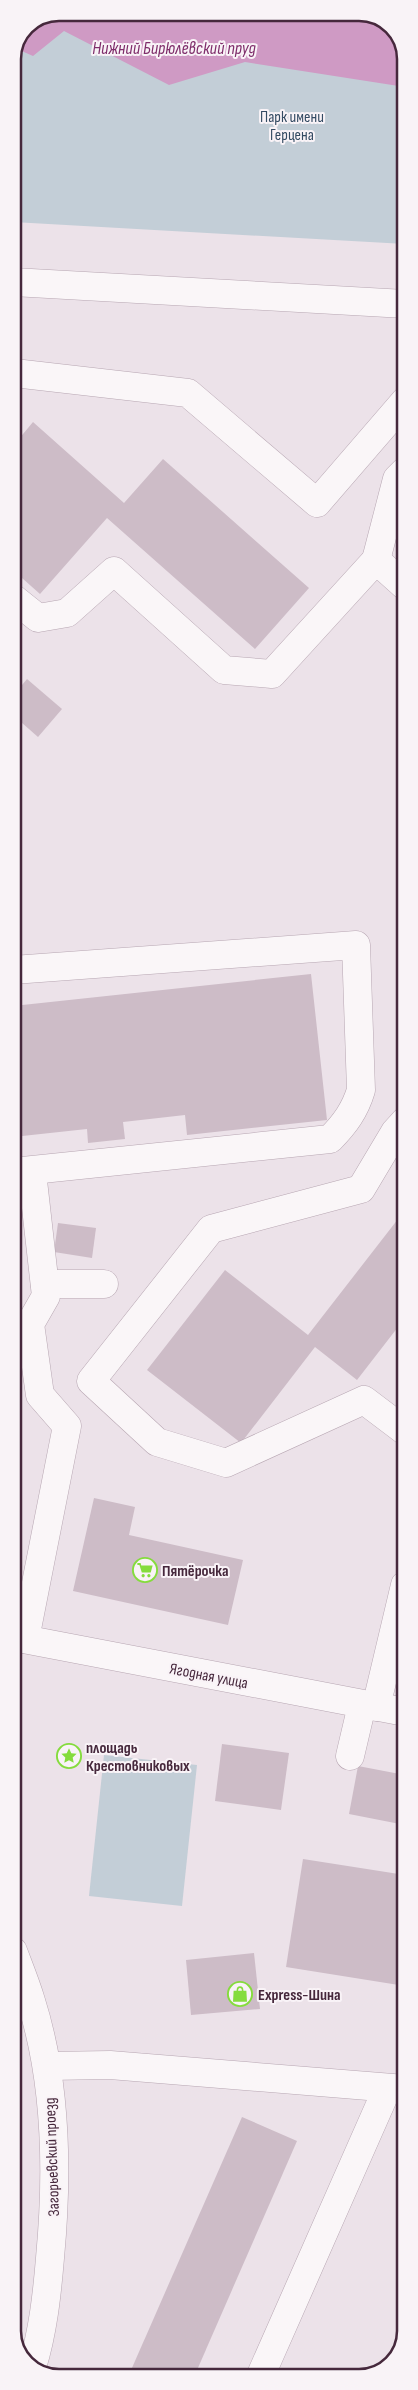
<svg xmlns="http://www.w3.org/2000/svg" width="418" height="2390" viewBox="0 0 418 2390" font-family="'Sofia Sans Condensed',sans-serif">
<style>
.green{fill:#c3ced7}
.water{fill:#cf9ac4}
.building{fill:#cdbcc7}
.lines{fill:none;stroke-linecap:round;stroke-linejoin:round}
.minor-casing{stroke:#b7a6b2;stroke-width:29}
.minor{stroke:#faf6f8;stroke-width:28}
.labels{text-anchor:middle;stroke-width:4;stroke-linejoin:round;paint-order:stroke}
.park-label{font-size:16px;fill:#344b63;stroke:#f9f3f7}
.poi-label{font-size:16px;font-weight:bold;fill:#46283c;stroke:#f9f3f7;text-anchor:start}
.street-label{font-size:16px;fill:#46283c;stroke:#f9f3f7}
.water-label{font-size:18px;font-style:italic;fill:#7f2e6b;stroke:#f9f3f7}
.rim{fill:none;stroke:#46283c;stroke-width:2.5}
</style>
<rect width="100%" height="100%" fill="#ece2e9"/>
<g class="green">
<polygon points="59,13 365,13 392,26 405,53 405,244 13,222 13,59 26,26"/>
<polygon points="104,1755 197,1765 182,1906 89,1896"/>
</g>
<polygon class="water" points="59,13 365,13 392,26 405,53 405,87 245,62 169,85 64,31 33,56 17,49 26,26"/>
<g class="building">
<polygon points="33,422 124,503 163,459 309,588 255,649 107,518 40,594 13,570 13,446"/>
<polygon points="27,679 62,709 38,737 13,715 13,696"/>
<polygon points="311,974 327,1120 187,1135 185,1115 123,1122 125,1139 88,1143 87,1129 13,1137 13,1006"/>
<polygon points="405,1210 405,1318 357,1380 315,1347 241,1443 147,1370 225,1270 308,1335"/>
<polygon points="58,1223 96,1228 92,1258 54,1252"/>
<polygon points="94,1498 135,1507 129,1535 243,1560 228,1625 73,1591"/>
<polygon points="222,1744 289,1753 281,1810 215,1801"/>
<polygon points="358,1766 405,1775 405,1825 349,1814"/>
<polygon points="303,1859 405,1875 405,1986 286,1967"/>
<polygon points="254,1953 260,2009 191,2015 186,1960"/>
<polygon points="242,2117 297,2141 194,2377 128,2377"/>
</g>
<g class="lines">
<defs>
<g id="minor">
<polyline points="13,282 405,304"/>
<polyline points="13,375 14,373 188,393 317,503 405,401"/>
<polyline points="376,560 397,479 405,471"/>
<polyline points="13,598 38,618 67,613 114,571 224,670 272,674 376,560 405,586"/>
<path d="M13,970L356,945L361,1090C355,1110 345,1124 330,1139L13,1172"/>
<polyline points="405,1121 395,1132 361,1189 211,1229 91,1381 157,1442 226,1463 364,1400 405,1431"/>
<polyline points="45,1284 104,1284"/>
<polyline points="13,1637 405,1712"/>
<polyline points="25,1639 67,1426 40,1395 30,1324 46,1296 32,1172"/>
<polyline points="376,1707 405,1585"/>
<polyline points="350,1756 362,1705"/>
<path d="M13,1951C19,1967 26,1984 31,2001C57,2083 58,2173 50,2258C47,2294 43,2332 32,2367"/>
<polyline points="47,2066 110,2065 405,2089"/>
<polyline points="260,2377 387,2089"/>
</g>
</defs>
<use href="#minor" class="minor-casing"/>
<use href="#minor" class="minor"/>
</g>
<defs>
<symbol id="supermarket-ring" viewBox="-11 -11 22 22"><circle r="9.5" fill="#f9f3f7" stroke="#85dc3d" stroke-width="1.5"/><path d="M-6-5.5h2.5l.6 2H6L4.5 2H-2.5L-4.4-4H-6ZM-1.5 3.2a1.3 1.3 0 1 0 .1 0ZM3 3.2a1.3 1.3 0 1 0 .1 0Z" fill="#85dc3d"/></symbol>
<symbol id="sight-ring" viewBox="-11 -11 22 22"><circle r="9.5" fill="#f9f3f7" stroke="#85dc3d" stroke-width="1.5"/><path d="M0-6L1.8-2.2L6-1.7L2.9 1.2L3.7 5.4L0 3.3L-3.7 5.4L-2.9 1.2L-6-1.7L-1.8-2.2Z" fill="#85dc3d"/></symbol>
<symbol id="shop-ring" viewBox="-11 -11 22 22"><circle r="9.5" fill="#f9f3f7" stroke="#85dc3d" stroke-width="1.5"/><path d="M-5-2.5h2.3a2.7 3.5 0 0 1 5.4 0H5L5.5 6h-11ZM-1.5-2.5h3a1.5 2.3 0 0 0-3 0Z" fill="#85dc3d"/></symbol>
</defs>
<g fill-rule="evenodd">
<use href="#supermarket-ring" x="131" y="1556" width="28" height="28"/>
<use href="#sight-ring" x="55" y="1742" width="28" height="28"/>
<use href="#shop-ring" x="226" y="1980" width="28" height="28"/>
</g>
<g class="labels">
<g class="park-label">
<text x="292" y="122">Парк имени<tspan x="292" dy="18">Герцена</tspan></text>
</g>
<g class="poi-label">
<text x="162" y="1576">Пятёрочка</text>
<text x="86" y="1753">площадь<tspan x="86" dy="18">Крестовниковых</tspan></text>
<text x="258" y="2000">Express-Шина</text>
</g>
<g class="street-label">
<text transform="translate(209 1675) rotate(11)" y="6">Ягодная улица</text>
<text transform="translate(51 2157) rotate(-92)" y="6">Загорьевский проезд</text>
</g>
<g class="water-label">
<text x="174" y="54">Нижний Бирюлёвский пруд</text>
</g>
</g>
<path d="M0 0H418V2390H0ZM59 21H359A38 38 0 0 1 397 59V2331A38 38 0 0 1 359 2369H59A38 38 0 0 1 21 2331V59A38 38 0 0 1 59 21Z" fill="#f9f3f7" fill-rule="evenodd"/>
<path class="rim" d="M59 21H359A38 38 0 0 1 397 59V2331A38 38 0 0 1 359 2369H59A38 38 0 0 1 21 2331V59A38 38 0 0 1 59 21Z"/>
</svg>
